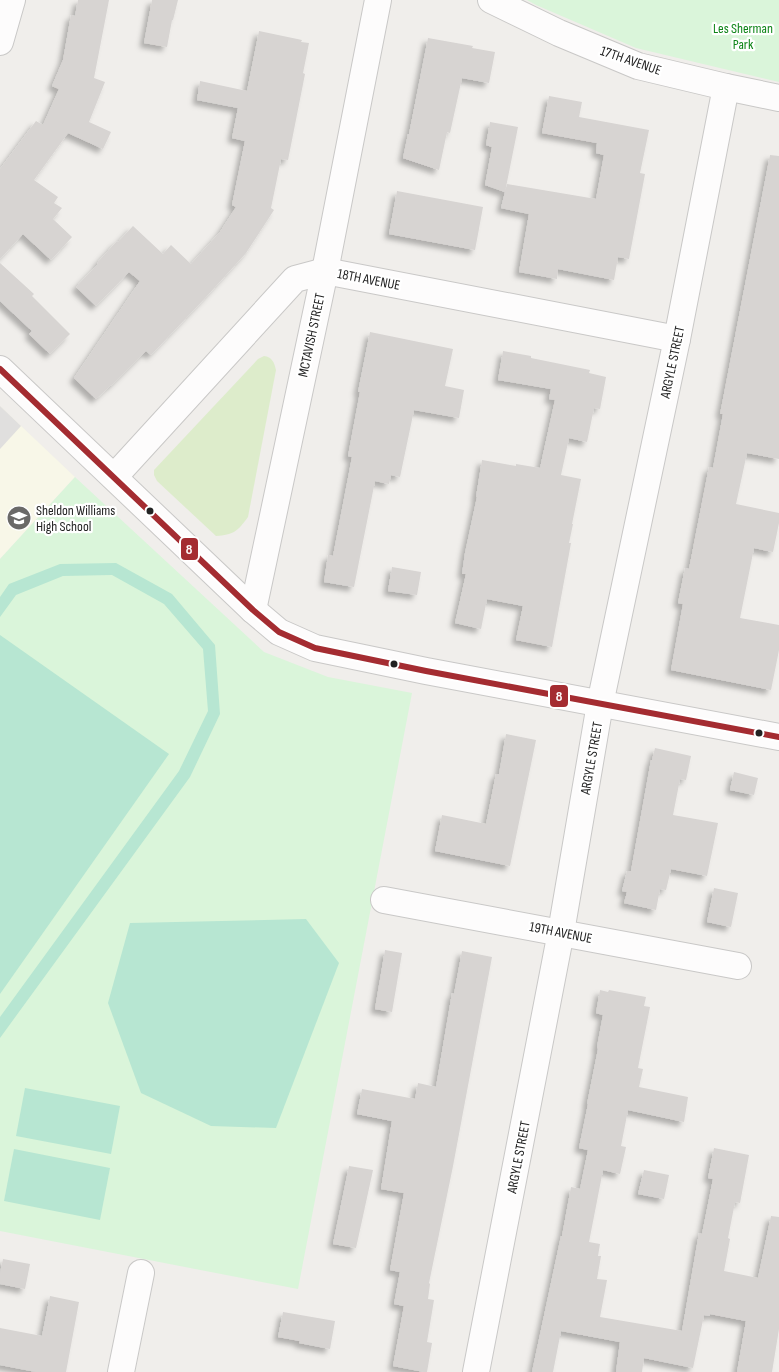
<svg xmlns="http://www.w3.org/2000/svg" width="779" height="1372" viewBox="0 0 779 1372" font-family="'Sofia Sans Condensed',sans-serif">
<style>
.education{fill:#f8f7e8}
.grass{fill:#ddeccb}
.park{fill:#daf5da}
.pitch{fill:#b7e6d2}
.parking{fill:#e0dfde}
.building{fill:#d7d4d2;filter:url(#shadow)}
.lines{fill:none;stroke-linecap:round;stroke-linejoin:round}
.minor-casing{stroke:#c9c8c7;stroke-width:28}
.minor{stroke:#fdfcfc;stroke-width:26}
.bus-1-casing{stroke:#fff;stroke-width:10}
.bus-1{stroke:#a42c31;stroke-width:6}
.bus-dot{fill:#222;stroke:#fff;stroke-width:2}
.labels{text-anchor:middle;stroke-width:4.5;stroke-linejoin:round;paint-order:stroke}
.park-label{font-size:14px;fill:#0c8416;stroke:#fff}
.street-label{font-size:14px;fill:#222;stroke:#fff}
.poi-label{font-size:14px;fill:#222;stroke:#fff;text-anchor:start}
.line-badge{stroke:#fff;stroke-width:2}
.badge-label{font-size:14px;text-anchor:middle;font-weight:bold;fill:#fff}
</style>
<defs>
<filter id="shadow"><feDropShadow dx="-4.5" dy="4.5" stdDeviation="2.5" flood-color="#0004"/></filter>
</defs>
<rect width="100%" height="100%" fill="#f0eeeb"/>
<polygon class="education" points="0,406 75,477 0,559"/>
<path class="grass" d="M264,356C272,357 274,362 276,370L248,517C238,531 233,535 216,536L157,481L154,475V470L258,359Z"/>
<g class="park">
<polygon points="527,0 779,0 779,82 636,48 536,5"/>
<polygon points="75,477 264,652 328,677 412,693 298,1289 0,1231 0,559"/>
</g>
<g class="pitch">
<polygon points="116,563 172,594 215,645 220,714 190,777 0,1038 0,1017 179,771 208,711 203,649 164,604 112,575 63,576 16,595 0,617 0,597 9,584 60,564"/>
<polygon points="0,635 169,754 0,994"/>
<polygon points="306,919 339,963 276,1128 211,1126 141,1093 108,1003 130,923"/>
<polygon points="25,1088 120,1106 111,1154 16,1136"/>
<polygon points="14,1149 110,1168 100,1220 4,1201"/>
</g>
<polygon class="parking" points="0,406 21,426 0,449"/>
<g class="building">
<polygon points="78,0 109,0 94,78 105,82 89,122 111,132 103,149 68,133 34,180 58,197 54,203 62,208 53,219 72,237 51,260 23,234 0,259 0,169 36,121 43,125 59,89 52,86 63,60 71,15 75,16"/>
<polygon points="152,0 178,0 173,20 172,20 167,47 144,43"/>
<polygon points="259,31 302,40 301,42 309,43 303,73 305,74 288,160 281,159 271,208 274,210 246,253 206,297 151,355 146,351 111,386 111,385 96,399 74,378 140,281 129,272 96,306 76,287 98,264 97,263 117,241 118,242 133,226 163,254 171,245 191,264 220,232 236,207 232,205 245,141 232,138 238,108 197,100 200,81 247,91"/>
<polygon points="428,38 473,46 472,48 495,52 489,83 462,78 450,133 447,132 439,170 403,158 408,134 409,134"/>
<polygon points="549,96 582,102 579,117 649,130 640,173 645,174 629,259 618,257 614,280 558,269 557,279 519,272 529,214 501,208 507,184 596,199 604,155 596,153 597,143 542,133"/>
<polygon points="490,122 518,127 505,192 485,185 492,147 486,145"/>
<polygon points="770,155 779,156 779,459 747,453 736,504 779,513 779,523 773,552 754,548 740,618 779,625 779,650 771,690 671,670 683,604 678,603 685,568 689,569 709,467 713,468 723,414 720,414 723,399"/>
<polygon points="397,191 483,207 475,250 389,234"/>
<polygon points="0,263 34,294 32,296 70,334 50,354 29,334 32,331 0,301"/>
<polygon points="370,332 453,349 445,386 464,390 459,418 414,410 400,477 391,475 389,484 375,481 354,587 324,582 328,555 333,556 352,457 348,456 360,392 358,392"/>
<polygon points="503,351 531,356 531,358 590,370 589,373 606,377 600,409 594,408 587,442 569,438 561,475 581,479 572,524 573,524 569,543 571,543 552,647 516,640 523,606 487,599 481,629 455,623 466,574 462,574 465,553 477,497 476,497 482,460 516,466 516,464 540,468 555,400 549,399 551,389 498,380"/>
<polygon points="392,567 421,572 417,595 388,591"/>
<polygon points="506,734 536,740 510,866 435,851 442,815 486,824 496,774 499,774"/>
<polygon points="655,748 691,756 686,780 680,779 673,815 718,823 707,876 671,869 666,890 660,889 656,910 624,903 627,892 622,891 627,871 631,871 651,760 652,760"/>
<polygon points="734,772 758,778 754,795 730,790"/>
<polygon points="714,888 738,893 731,927 707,922"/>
<polygon points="385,950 402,953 392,1012 375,1009"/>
<polygon points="462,951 492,957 453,1166 429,1283 430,1284 428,1299 434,1300 427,1342 432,1343 427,1372 424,1372 393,1366 404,1306 394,1304 400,1272 390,1270 404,1193 381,1189 392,1121 357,1114 362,1089 415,1099 418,1083 436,1087 452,993 454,994"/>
<polygon points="600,990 608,992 609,990 646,997 644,1006 650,1007 638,1068 643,1069 639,1087 688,1097 684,1122 628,1110 621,1146 626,1147 620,1174 603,1170 589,1242 600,1244 598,1256 601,1256 597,1279 607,1280 600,1317 682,1331 699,1233 702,1234 713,1179 708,1178 714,1148 749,1155 740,1203 735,1202 728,1238 730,1239 724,1271 758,1278 771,1216 779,1217 779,1329 772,1372 737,1372 746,1321 710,1314 710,1316 704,1315 693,1368 644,1358 642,1372 616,1372 620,1342 561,1331 553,1372 532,1372 561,1236 562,1236 571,1187 580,1189 588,1150 579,1148 588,1104 587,1104 598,1049 597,1047 603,1015 596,1013"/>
<polygon points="349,1166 373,1170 356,1248 333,1244"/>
<polygon points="644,1170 669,1175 664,1199 638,1194"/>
<polygon points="3,1259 30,1264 25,1289 0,1284 0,1273"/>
<polygon points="50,1296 79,1302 66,1372 36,1372 0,1365 0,1328 42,1336"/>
<polygon points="283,1312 335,1321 330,1349 299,1343 300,1341 278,1337"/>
</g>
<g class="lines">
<defs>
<g id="minor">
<polyline points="491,0 559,33 638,66 726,87 779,98"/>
<polyline points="0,42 12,0"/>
<polyline points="0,369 253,610 279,632 315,648 426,671 779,737"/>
<polyline points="114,477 295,279 325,271 677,339"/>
<polyline points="253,610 325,271 378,0"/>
<polyline points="384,900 738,966"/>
<polyline points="121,1372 141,1273"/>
<polyline points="476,1372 561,932 600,704 677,339 726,87"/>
</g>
</defs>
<use href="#minor" class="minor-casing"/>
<use href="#minor" class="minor"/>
<defs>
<polyline id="bus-1" points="0,369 253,610 279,632 315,648 426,671 779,737"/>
</defs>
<use href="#bus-1" class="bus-1-casing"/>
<use href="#bus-1" class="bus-1"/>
</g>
<defs>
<symbol id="school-disc" viewBox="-11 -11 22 22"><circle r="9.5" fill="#6a6968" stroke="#fff"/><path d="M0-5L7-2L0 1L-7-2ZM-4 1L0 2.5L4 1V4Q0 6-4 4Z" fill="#fff"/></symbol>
</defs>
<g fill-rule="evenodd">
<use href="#school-disc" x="5" y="504" width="28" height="28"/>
</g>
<g class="bus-dot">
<circle cx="150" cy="511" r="4.5"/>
<circle cx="394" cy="664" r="4.5"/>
<circle cx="759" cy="733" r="4.5"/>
</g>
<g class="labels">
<g class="park-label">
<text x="743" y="33">Les Sherman<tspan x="743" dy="16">Park</tspan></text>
</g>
<g class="street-label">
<text transform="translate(631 60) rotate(19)" y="5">17TH AVENUE</text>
<text transform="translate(369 279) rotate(11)" y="5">18TH AVENUE</text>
<text transform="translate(311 335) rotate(-78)" y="5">MCTAVISH STREET</text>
<text transform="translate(672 362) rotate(-78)" y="5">ARGYLE STREET</text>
<text transform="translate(591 758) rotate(-80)" y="5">ARGYLE STREET</text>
<text transform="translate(561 932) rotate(11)" y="5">19TH AVENUE</text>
<text transform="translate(518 1157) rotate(-79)" y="5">ARGYLE STREET</text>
</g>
<g class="poi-label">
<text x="36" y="515">Sheldon Williams<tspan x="36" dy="16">High School</tspan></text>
</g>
</g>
<g class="line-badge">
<rect x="180" y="537" width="19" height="24" rx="5" fill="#a42c31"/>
<rect x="549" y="684" width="20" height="24" rx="5" fill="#a42c31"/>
</g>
<g class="badge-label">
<text x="189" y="554">8</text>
<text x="559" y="701">8</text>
</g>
</svg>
